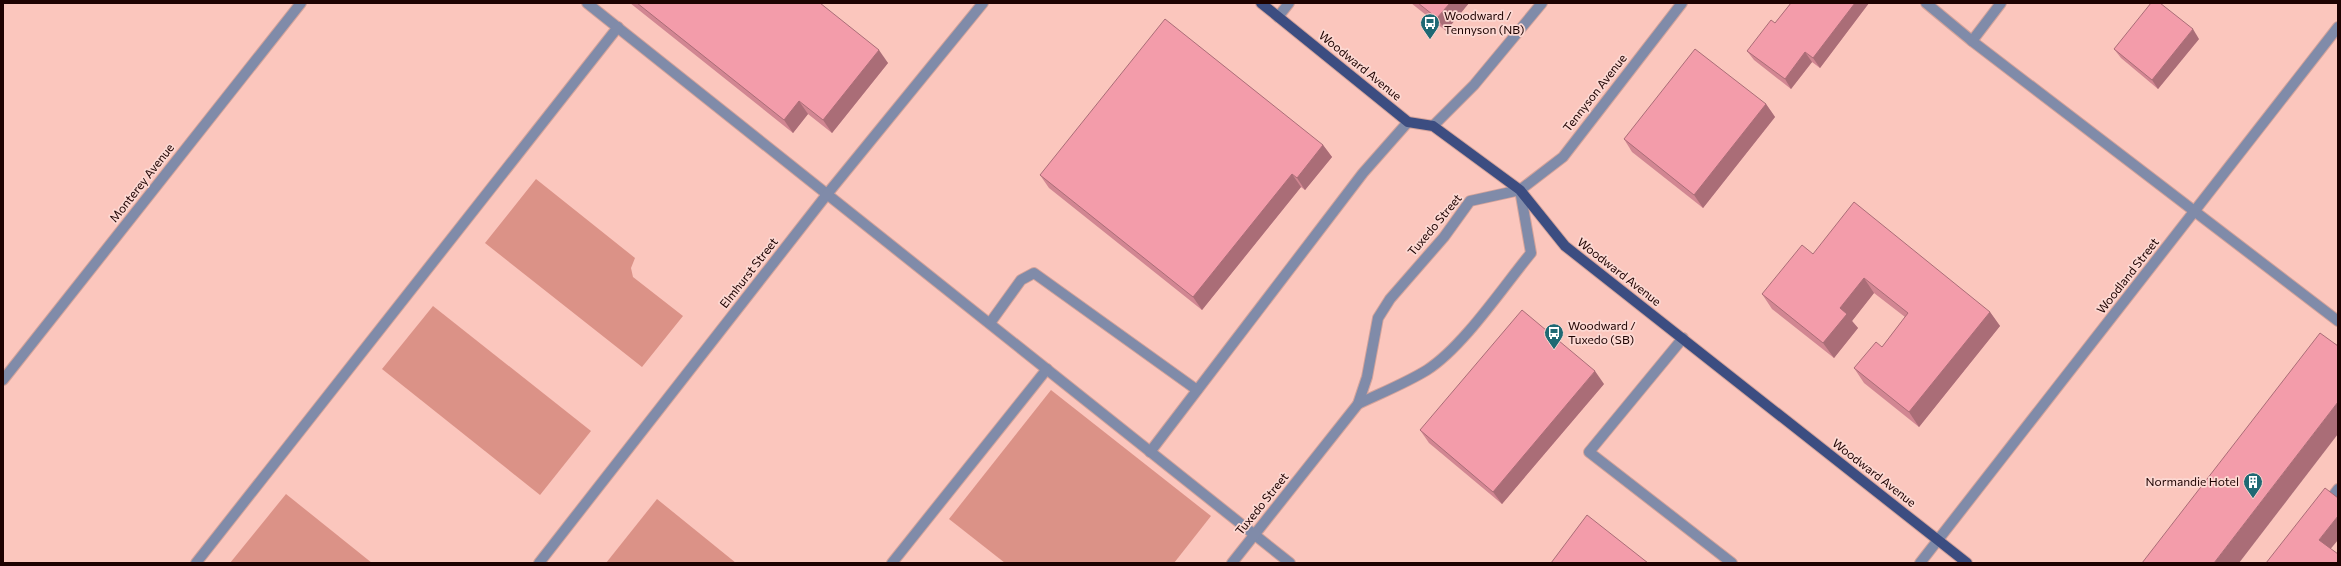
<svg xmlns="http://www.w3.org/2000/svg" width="2341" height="566" viewBox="0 0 2341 566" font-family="Commissioner,sans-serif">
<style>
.green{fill:#db9287}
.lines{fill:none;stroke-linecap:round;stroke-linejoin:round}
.lane-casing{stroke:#d3a39b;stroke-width:12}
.street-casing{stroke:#d3a39b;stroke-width:12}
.primary-casing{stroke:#d3a39b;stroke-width:12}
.lane{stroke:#808ba9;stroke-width:10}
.street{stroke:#808ba9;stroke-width:10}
.primary{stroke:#3c4d81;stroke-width:10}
.wall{fill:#d18692}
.shaded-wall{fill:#aa6d77}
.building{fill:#f39caa;stroke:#aa6d77}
.labels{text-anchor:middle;stroke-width:3.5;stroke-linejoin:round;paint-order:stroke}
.poi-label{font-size:12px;fill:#1d0201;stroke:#fcd8d2;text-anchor:start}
.street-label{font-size:12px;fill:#1d0201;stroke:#fcd8d2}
</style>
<rect width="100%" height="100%" fill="#fbc6bd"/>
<g class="green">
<polygon points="536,179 635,258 631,268 633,277 683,316 642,367 485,243"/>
<polygon points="433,306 591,431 540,495 382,369"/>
<polygon points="1051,390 1211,516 1174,563 1005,563 949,519"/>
<polygon points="286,494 372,563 230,563"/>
<polygon points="657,499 736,563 606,563"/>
</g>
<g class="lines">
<defs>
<g id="lane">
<polyline points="587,3 1290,563"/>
<polyline points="1926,3 1972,41 2338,321"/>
<polyline points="1278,17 1289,3"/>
<polyline points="1972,41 2001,3"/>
<polyline points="1433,126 1474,85 1542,3"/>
<polyline points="990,323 1021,280 1034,273 1197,390"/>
<polyline points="1683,338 1589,452 1732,563"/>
<polyline points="1150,452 1363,173 1408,122"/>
<polyline points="2326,505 2338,489"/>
<polyline points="196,563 618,27"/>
<polyline points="892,563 1047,369"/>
</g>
<g id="street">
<polyline points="3,380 301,3"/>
<path d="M1358,404C1381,393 1406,383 1427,370C1463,347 1503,287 1531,253L1520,190"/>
<polyline points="539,563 828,193 983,3"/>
<polyline points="1232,563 1358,404 1367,377 1378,318 1390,299 1444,237 1470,201 1520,190 1563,157 1682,3"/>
<polyline points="1920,563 2338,27"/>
</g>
<polyline id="primary" points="1261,3 1408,122 1433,126 1520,190 1565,246 1967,563"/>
</defs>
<use href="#lane" class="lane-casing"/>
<use href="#street" class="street-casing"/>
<use href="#primary" class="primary-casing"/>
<use href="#lane" class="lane"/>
<use href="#street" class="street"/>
<use href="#primary" class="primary"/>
</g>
<g class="wall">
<polygon points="630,3 820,3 888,63 832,133 808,114 793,133"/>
<polygon points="1411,3 1469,3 1446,31"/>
<polygon points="1791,3 1869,3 1820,68 1812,62 1791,89 1754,60 1747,51 1775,23"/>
<polygon points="2199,39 2158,89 2121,58 2114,49"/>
<polygon points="1766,104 1775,117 1703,208 1632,152 1624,139"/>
<polygon points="1323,145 1332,157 1305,190 1301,187 1202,310 1049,188 1040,175"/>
<polygon points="1813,254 1990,312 2000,326 1919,427 1864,383 1854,368 1882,347 1905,317 1874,293 1852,321 1858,328 1834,358 1772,309 1762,294"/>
<polygon points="1604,384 1502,504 1429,443 1420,430"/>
</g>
<g class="shaded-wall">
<polygon points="1450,3 1469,3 1446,31 1437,18"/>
<polygon points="1855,3 1869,3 1820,68 1813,58"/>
<polygon points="2193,29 2199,39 2158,89 2152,80"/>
<polygon points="879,50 888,63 832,133 823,120"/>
<polygon points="1805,52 1812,62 1791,89 1785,79"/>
<polygon points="799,101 808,114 793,133 784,120"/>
<polygon points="1766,104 1775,117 1703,208 1694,195"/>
<polygon points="1323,145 1332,157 1305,190 1297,178"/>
<polygon points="1292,174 1301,187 1202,310 1193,297"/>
<polygon points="1864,278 1874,293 1852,321 1858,328 1834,358 1823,343 1840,308"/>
<polygon points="1990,312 2000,326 1919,427 1909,412"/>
<polygon points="1595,371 1604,384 1502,504 1493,492"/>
<polygon points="2338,402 2338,434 2239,563 2214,563"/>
<polygon points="2338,516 2338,540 2328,552 2319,540"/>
</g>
<g class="building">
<polygon points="637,3 820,3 879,50 823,120 799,101 784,120"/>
<polygon points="1418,3 1450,3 1437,18"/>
<polygon points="1791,3 1855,3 1813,58 1805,52 1785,79 1747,51 1771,20 1775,23"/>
<polygon points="2151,3 2160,3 2193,29 2152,80 2114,49"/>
<polygon points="1165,19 1323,145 1297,178 1292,174 1193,297 1040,175"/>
<polygon points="1695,49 1766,104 1694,195 1624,139"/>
<polygon points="1854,202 1990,312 1909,412 1854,368 1876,342 1882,347 1908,313 1864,278 1840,308 1847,314 1823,343 1762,294 1802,245 1813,254"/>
<polygon points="1522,310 1595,371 1493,492 1420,430"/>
<polygon points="2320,333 2338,346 2338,402 2214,563 2142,563"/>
<polygon points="2325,488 2338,498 2338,516 2319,540 2338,554 2338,563 2266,563"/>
<polygon points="1587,515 1648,563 1551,563"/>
</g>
<defs>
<symbol id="bus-pin" viewBox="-11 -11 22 30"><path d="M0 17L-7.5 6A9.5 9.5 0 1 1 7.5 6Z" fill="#1f6974" stroke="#fcd8d2"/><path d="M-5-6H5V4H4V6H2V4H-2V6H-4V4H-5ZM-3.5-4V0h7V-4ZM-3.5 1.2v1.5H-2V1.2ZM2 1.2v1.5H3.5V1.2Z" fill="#fff"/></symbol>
<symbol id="building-pin" viewBox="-11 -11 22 30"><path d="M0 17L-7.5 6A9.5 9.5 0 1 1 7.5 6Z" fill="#1f6974" stroke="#fcd8d2"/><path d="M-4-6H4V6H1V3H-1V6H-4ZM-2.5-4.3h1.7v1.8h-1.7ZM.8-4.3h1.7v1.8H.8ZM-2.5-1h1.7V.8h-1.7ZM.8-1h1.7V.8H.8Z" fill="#fff"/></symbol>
</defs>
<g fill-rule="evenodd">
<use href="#bus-pin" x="1419" y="12" width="22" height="30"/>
<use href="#bus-pin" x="1543" y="322" width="22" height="30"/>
<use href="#building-pin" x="2242" y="471" width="22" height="30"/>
</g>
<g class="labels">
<g class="poi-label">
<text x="1444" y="20">Woodward /<tspan x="1444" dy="14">Tennyson (NB)</tspan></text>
<text x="1568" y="330">Woodward /<tspan x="1568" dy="14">Tuxedo (SB)</tspan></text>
<text x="2239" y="486" text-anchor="end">Normandie Hotel</text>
</g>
<g class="street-label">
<text transform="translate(1360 66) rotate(39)" y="4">Woodward Avenue</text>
<text transform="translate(1595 93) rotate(-52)" y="4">Tennyson Avenue</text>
<text transform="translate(142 183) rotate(-52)" y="4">Monterey Avenue</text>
<text transform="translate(1435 225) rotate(-50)" y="4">Tuxedo Street</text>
<text transform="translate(1619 272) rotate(38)" y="4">Woodward Avenue</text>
<text transform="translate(749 273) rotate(-52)" y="4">Elmhurst Street</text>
<text transform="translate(2128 276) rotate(-52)" y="4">Woodland Street</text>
<text transform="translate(1874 473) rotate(38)" y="4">Woodward Avenue</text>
<text transform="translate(1262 504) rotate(-51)" y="4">Tuxedo Street</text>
</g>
</g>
<rect width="2341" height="566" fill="none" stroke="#1d0201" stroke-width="8"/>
</svg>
